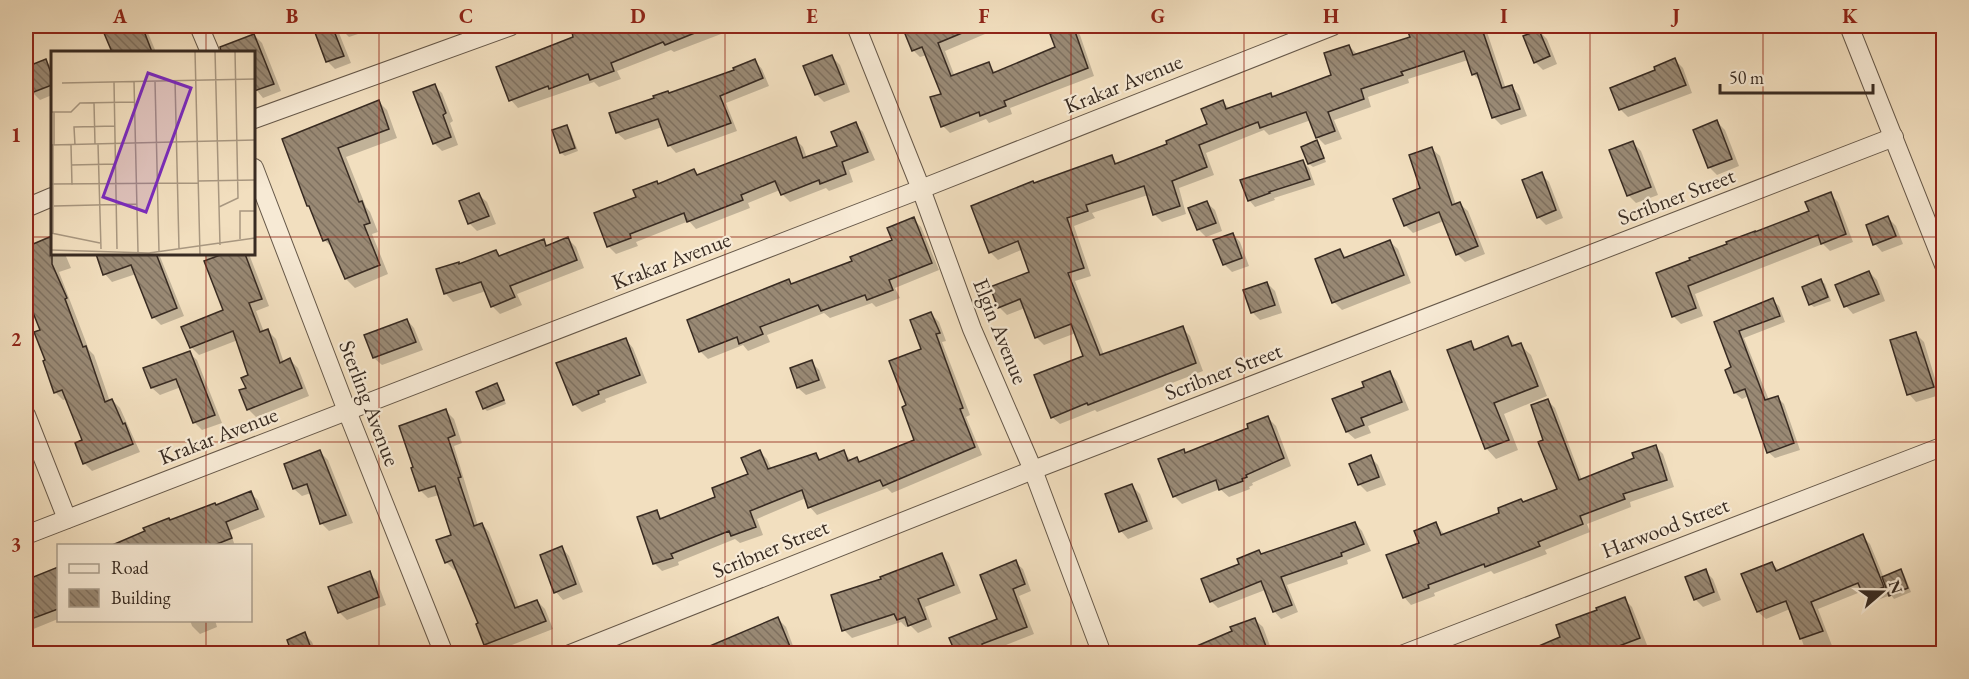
<svg xmlns="http://www.w3.org/2000/svg" width="1969" height="679" viewBox="0 0 1969 679" font-family="'EB Garamond',serif">
<style>
.shadow{fill:#0003}
.building{fill:url(#building-back-hatch);stroke:#382b22;stroke-width:1.5}
.lines{fill:none;stroke-linecap:round;stroke-linejoin:round}
.minor-casing{stroke:#665849;stroke-width:20}
.minor{stroke:#f7ead5;stroke-width:18}
.grid{fill:none;stroke:#8f2418;stroke-width:1.5;stroke-opacity:0.55}
.labels{text-anchor:middle;stroke-width:4.5;stroke-linejoin:round;paint-order:stroke}
.street-label{font-size:22px;fill:#382b22;stroke:#f7ead5}
.inset-road{fill:none;stroke:#a89780;stroke-width:1.5}
.view{fill:#7b2cbf;fill-opacity:0.15;stroke:#7b2cbf;stroke-width:3}
.inset-edge{fill:none;stroke:#382b22;stroke-width:3}
.neatline{fill:none;stroke:#8f2418;stroke-width:2}
.grid-label{font-size:20px;text-anchor:middle;font-weight:bold;fill:#8f2418}
</style>
<defs>
<pattern id="building-back-hatch" width="6" height="6" patternUnits="userSpaceOnUse" patternTransform="scale(1.5)"><rect width="6" height="6" fill="#998974"/><path d="M-1 5l2 2M0 0l6 6M5-1l2 2" fill="none" stroke="#7e705f"/></pattern>
</defs>
<rect width="100%" height="100%" fill="#f2dfbf"/>
<filter id="stains"><feTurbulence type="fractalNoise" baseFrequency=".00333" numOctaves="4"/><feColorMatrix values="0 0 0 0 .2 0 0 0 0 .09 0 0 0 0 .02 0 0 0 .5 -.17"/></filter>
<radialGradient id="worn" r=".72"><stop offset=".6" stop-color="#630" stop-opacity="0"/><stop offset="1" stop-color="#630" stop-opacity=".3"/></radialGradient>
<g class="shadow">
<polygon points="102,26 145,26 156,52 113,52"/>
<polygon points="332,26 339,33 351,63 335,69 328,62 316,31"/>
<polygon points="343,26 362,26 364,32 349,37 345,33"/>
<polygon points="593,26 742,26 674,52 671,50 617,71 621,79 599,87 594,82 518,108 511,100 498,68 575,38 573,33"/>
<polygon points="915,26 982,26 985,34 945,51 955,77 988,64 996,73 1057,48 1073,27 1080,35 1094,76 1010,108 1012,114 989,123 986,119 950,133 943,126 943,95 927,55 920,57 913,50 905,30"/>
<polygon points="1186,26 1202,26 1191,30"/>
<polygon points="1433,26 1485,26 1506,89 1512,87 1519,95 1527,116 1501,125 1493,117 1481,82 1473,74 1468,60 1408,79 1409,83 1368,97 1371,107 1334,120 1342,139 1325,145 1317,137 1311,120 1269,135 1264,130 1206,153 1214,175 1179,188 1186,214 1162,222 1154,214 1148,195 1092,213 1095,218 1074,226 1091,276 1075,281 1104,355 1182,328 1190,336 1203,371 1097,412 1095,410 1060,424 1052,417 1084,357 1076,333 1044,345 1036,337 1025,308 1007,315 999,307 1031,273 1021,250 998,260 990,252 1035,185 1111,157 1118,164 1169,145 1209,125 1223,102 1230,109 1270,94 1274,98 1333,76 1349,46 1358,55 1411,38 1410,33"/>
<polygon points="1550,26 1565,26 1554,30"/>
<polygon points="1539,31 1547,39 1557,64 1543,70 1535,62"/>
<polygon points="254,35 262,43 281,91 263,98 254,87 254,52 240,52 236,42"/>
<polygon points="832,57 840,65 850,92 824,102 816,94"/>
<polygon points="45,60 52,68 52,95 40,100 32,92 26,76 26,68"/>
<polygon points="1675,60 1683,68 1692,93 1628,117 1620,109 1657,71"/>
<polygon points="755,61 762,69 769,86 726,103 737,131 676,153 669,145 662,127 625,140 617,133 655,99 736,71"/>
<polygon points="434,86 442,93 453,121 450,123 458,145 442,151 434,143"/>
<polygon points="378,101 387,110 397,138 346,157 366,207 370,212 378,232 372,234 388,274 355,288 346,279 334,249 324,240 313,210 308,206 284,140"/>
<polygon points="1717,122 1725,130 1739,166 1717,175 1709,167"/>
<polygon points="855,124 863,132 875,160 849,170 853,182 829,191 826,188 790,202 782,194 780,190 748,203 750,208 696,229 689,221 636,242 638,246 616,254 608,246 638,198 657,183 659,185 694,171 699,176 795,139 803,147 807,158 839,147"/>
<polygon points="567,126 570,130 578,151 565,156 561,153 554,131"/>
<polygon points="1317,142 1320,146 1326,162 1313,167 1309,164 1303,147"/>
<polygon points="1633,143 1641,151 1658,195 1636,203 1628,195"/>
<polygon points="1432,149 1440,156 1456,205 1460,204 1468,211 1485,254 1465,262 1457,254 1444,221 1413,233 1405,225 1422,189"/>
<polygon points="1303,162 1309,168 1315,185 1274,198 1275,200 1255,207 1249,200"/>
<polygon points="1541,174 1549,182 1563,218 1546,225 1538,217"/>
<polygon points="1830,194 1838,202 1853,242 1830,251 1823,244 1695,294 1703,316 1681,324 1673,316 1692,261 1811,212"/>
<polygon points="479,195 487,202 496,224 477,231 469,223"/>
<polygon points="1207,203 1215,210 1222,231 1206,237 1198,229"/>
<polygon points="1888,218 1896,226 1903,244 1882,252 1875,244 1867,226"/>
<polygon points="913,219 921,227 939,270 895,288 900,298 876,307 872,303 830,318 824,313 767,335 770,342 748,351 743,345 708,359 700,351 789,281 792,285 854,262 894,241"/>
<polygon points="1233,234 1240,242 1249,266 1232,272 1224,264"/>
<polygon points="52,237 52,254 65,254 71,268 59,272 89,350 94,355 110,402 112,400 120,408 140,452 92,471 84,463 84,441 67,399 63,400 55,392 47,361 42,331 26,291 26,248"/>
<polygon points="568,239 576,247 584,268 517,294 522,305 500,314 492,306 486,291 453,302 446,294 438,270 460,265 496,252 501,257 543,241 549,247"/>
<polygon points="1390,242 1398,249 1411,283 1342,310 1334,302 1340,251 1347,258"/>
<polygon points="97,254 159,254 184,316 161,325 153,317 136,274 112,282 105,274"/>
<polygon points="204,254 249,254 269,306 256,311 264,332 268,331 276,339 284,363 290,360 298,368 309,396 256,417 248,409 248,389 250,376 238,340 199,355 191,347 225,311"/>
<polygon points="1869,272 1877,280 1885,301 1853,314 1846,306 1837,286"/>
<polygon points="1821,281 1825,284 1831,301 1814,307 1810,304"/>
<polygon points="1267,283 1275,291 1282,313 1260,320 1252,312"/>
<polygon points="1772,300 1779,306 1785,322 1744,338 1769,400 1777,397 1784,404 1800,450 1775,458 1768,452 1749,396 1742,399 1735,393 1733,368 1716,323"/>
<polygon points="931,314 939,322 946,341 942,342 970,415 966,417 982,455 892,493 887,488 817,515 810,507 806,498 757,519 763,535 740,543 735,539 678,562 679,565 662,571 654,563 656,512 663,519 717,498 750,475 760,452 767,459 772,470 816,455 822,461 843,452 852,461 857,459 861,463 916,440 908,406"/>
<polygon points="407,320 414,328 423,350 382,365 374,358 366,336"/>
<polygon points="1916,334 1924,342 1940,395 1916,402 1909,394"/>
<polygon points="1508,338 1516,346 1520,345 1531,355 1547,396 1504,414 1518,450 1496,459 1486,448 1470,343 1477,350"/>
<polygon points="626,340 633,348 647,383 605,399 606,402 582,412 574,404"/>
<polygon points="189,353 197,360 222,423 202,430 194,422 181,387 160,395 152,388"/>
<polygon points="811,362 819,370 826,388 806,395 798,388 792,369"/>
<polygon points="1390,373 1397,381 1409,410 1368,426 1371,433 1355,439 1347,432 1366,387"/>
<polygon points="496,385 500,388 506,404 487,411 484,408"/>
<polygon points="1547,400 1555,408 1582,480 1636,459 1656,447 1663,454 1674,487 1630,502 1631,507 1587,524 1590,532 1545,550 1547,554 1494,574 1491,571 1434,593 1435,596 1411,605 1404,597 1421,544 1436,524 1445,535 1559,490 1545,441"/>
<polygon points="446,411 454,419 462,443 454,446 478,526 482,524 489,532 519,608 537,601 545,609 553,629 494,652 486,645 478,625 480,624 457,569 454,570 446,562 453,536 439,495 428,498 420,490"/>
<polygon points="1268,418 1276,426 1291,466 1252,483 1253,485 1249,487 1250,489 1229,497 1220,489 1182,504 1174,496 1184,451 1187,454 1250,429"/>
<polygon points="320,452 328,460 353,523 329,531 321,523 311,493 302,496 294,489 285,465"/>
<polygon points="1370,457 1378,465 1386,485 1367,492 1359,484"/>
<polygon points="1132,486 1140,494 1153,529 1128,539 1121,531"/>
<polygon points="250,493 258,500 265,517 230,531 235,546 111,546 170,522"/>
<polygon points="1944,511 1944,527 1938,513"/>
<polygon points="1355,523 1362,531 1371,551 1347,560 1348,564 1287,585 1298,612 1281,619 1274,611 1265,590 1218,608 1211,601 1241,565 1259,552 1263,555"/>
<polygon points="1862,536 1870,544 1884,578 1900,571 1904,574 1911,592 1894,599 1891,595 1872,602 1863,591 1818,609 1834,651 1847,646 1854,654 1807,654 1790,609 1766,619 1758,612 1772,564 1780,571"/>
<polygon points="562,548 569,556 583,592 563,600 556,592"/>
<polygon points="942,555 949,563 961,593 925,607 932,627 918,633 910,625 906,627 901,622 852,638 844,630 883,580"/>
<polygon points="1015,562 1023,569 1031,591 1019,596 1034,634 1006,645 1009,654 957,654 999,619"/>
<polygon points="58,569 58,619 26,632 26,582"/>
<polygon points="1705,571 1713,579 1721,600 1703,607 1695,599"/>
<polygon points="369,573 377,581 386,605 347,620 339,612"/>
<polygon points="1624,599 1632,607 1647,645 1624,654 1523,654 1562,637"/>
<polygon points="778,619 786,627 796,654 715,654"/>
<polygon points="190,620 215,620 217,627 200,634 192,626"/>
<polygon points="1255,620 1263,627 1273,654 1199,654"/>
<polygon points="305,634 312,642 317,654 294,654"/>
</g>
<g class="building">
<polygon points="101,26 142,26 152,52 112,52"/>
<polygon points="325,26 332,26 344,56 326,62 314,30"/>
<polygon points="589,26 712,26 665,45 663,42 611,63 614,71 590,80 588,74 549,89 548,86 509,101 496,67 573,37 572,32"/>
<polygon points="911,26 979,26 938,43 951,76 989,62 993,73 1055,47 1050,34 1073,26 1088,68 1004,101 1006,106 980,116 979,112 941,127 930,97 941,94 922,47 912,51 903,29"/>
<polygon points="1428,26 1481,26 1502,88 1512,85 1520,109 1492,118 1477,73 1472,75 1464,51 1401,72 1403,75 1361,89 1364,99 1328,112 1335,131 1316,138 1306,112 1260,128 1258,122 1199,145 1207,167 1172,181 1180,206 1153,215 1144,186 1086,205 1088,211 1067,218 1084,268 1068,273 1100,355 1183,326 1196,363 1088,405 1087,403 1051,418 1034,375 1083,356 1071,324 1035,338 1020,299 998,308 990,287 1029,272 1018,241 989,253 971,206 1033,181 1034,183 1112,155 1115,164 1167,144 1166,141 1207,124 1201,109 1223,100 1226,109 1271,93 1272,97 1331,75 1324,53 1349,45 1353,55 1410,37 1408,32"/>
<polygon points="1539,30 1550,56 1534,63 1523,36"/>
<polygon points="254,34 274,84 254,91 254,52 221,52 220,47"/>
<polygon points="832,55 844,84 815,95 803,66"/>
<polygon points="1675,58 1686,85 1619,110 1610,88 1655,70 1654,67"/>
<polygon points="46,59 52,76 52,85 31,93 26,80 26,67"/>
<polygon points="755,59 763,78 720,96 731,123 668,146 658,119 616,133 609,113 654,98 653,96 668,91 669,93 734,70 733,68"/>
<polygon points="435,84 446,113 443,115 451,137 433,144 413,92"/>
<polygon points="379,100 389,129 338,148 359,202 362,201 370,223 364,225 380,265 345,279 328,239 323,241 309,206 307,206 282,139"/>
<polygon points="1717,120 1732,159 1708,168 1693,130"/>
<polygon points="856,122 868,152 842,162 846,174 820,184 819,180 781,195 775,181 741,195 743,200 687,222 684,213 630,234 631,238 607,247 594,213 636,197 633,190 657,181 658,184 694,169 697,175 796,137 803,158 837,146 831,132"/>
<polygon points="567,125 575,148 560,153 552,130"/>
<polygon points="1317,140 1324,158 1308,164 1301,147"/>
<polygon points="1633,141 1651,187 1627,196 1609,150"/>
<polygon points="1432,147 1452,205 1460,202 1478,246 1456,255 1439,212 1404,226 1393,199 1420,188 1409,155"/>
<polygon points="1303,160 1310,179 1269,192 1270,193 1248,201 1240,180"/>
<polygon points="1542,172 1556,210 1537,218 1522,180"/>
<polygon points="1831,192 1846,234 1821,244 1818,235 1688,286 1696,308 1672,317 1656,273 1690,260 1689,258 1727,244 1726,242 1755,231 1755,232 1809,211 1805,202"/>
<polygon points="479,193 489,216 468,224 459,201"/>
<polygon points="1207,201 1216,223 1197,230 1188,208"/>
<polygon points="1888,216 1896,236 1873,245 1866,225"/>
<polygon points="914,217 932,263 889,280 893,290 867,300 865,295 821,311 818,305 760,327 763,334 739,344 737,337 699,352 687,320 789,279 791,284 852,261 850,257 892,240 887,228"/>
<polygon points="1233,233 1242,258 1223,265 1213,240"/>
<polygon points="52,236 52,264 67,298 65,299 83,347 86,346 105,402 112,399 123,424 125,423 133,444 83,464 75,443 82,440 62,390 54,393 43,361 45,360 34,332 40,330 26,295 26,247"/>
<polygon points="568,237 577,260 510,286 515,297 491,307 481,282 444,294 436,269 459,262 459,264 496,250 499,256 544,239 546,246"/>
<polygon points="1390,240 1404,275 1332,303 1315,259 1340,249 1344,258"/>
<polygon points="96,254 158,254 157,256 177,308 152,318 131,265 103,275"/>
<polygon points="223,254 245,254 262,299 249,303 260,332 268,329 280,363 290,358 302,388 247,410 239,390 246,388 241,378 248,375 233,331 190,348 181,327 223,310 204,261"/>
<polygon points="1869,271 1879,294 1844,307 1835,285"/>
<polygon points="1821,279 1828,297 1809,305 1802,287"/>
<polygon points="1267,282 1275,305 1251,313 1243,290"/>
<polygon points="1773,298 1780,316 1739,331 1765,400 1778,396 1794,443 1767,453 1745,389 1734,393 1725,370 1731,367 1714,322"/>
<polygon points="931,312 940,333 936,334 963,408 960,409 975,447 883,486 880,480 808,508 802,490 750,511 756,527 731,536 729,531 671,554 673,558 653,564 637,517 657,510 660,519 715,497 712,488 748,474 741,458 760,450 768,469 816,453 819,460 844,450 848,461 857,457 859,462 914,440 902,407 906,405 889,361 921,349 910,320"/>
<polygon points="407,319 416,342 373,358 364,335"/>
<polygon points="1916,332 1934,387 1907,395 1890,340"/>
<polygon points="1508,336 1512,346 1521,343 1538,386 1494,403 1509,440 1485,449 1447,350 1471,341 1474,350"/>
<polygon points="626,338 640,375 598,391 599,394 573,405 556,363"/>
<polygon points="190,351 215,415 193,423 176,379 151,388 143,368"/>
<polygon points="812,360 819,380 797,388 790,368"/>
<polygon points="1390,371 1402,402 1361,418 1364,425 1346,432 1332,399 1364,387 1362,382"/>
<polygon points="497,383 504,400 483,409 476,392"/>
<polygon points="1548,399 1579,480 1634,458 1632,453 1656,445 1667,480 1623,494 1625,499 1580,516 1583,524 1538,542 1540,546 1485,567 1484,564 1428,585 1429,588 1403,598 1386,555 1419,543 1414,531 1436,522 1441,535 1499,513 1498,508 1521,499 1523,502 1557,489 1538,442 1543,440 1531,405"/>
<polygon points="446,409 455,435 448,438 461,477 458,478 474,526 482,523 515,608 537,600 546,621 484,645 476,624 478,623 452,560 445,563 436,540 451,535 435,486 419,491 411,468 413,467 399,426"/>
<polygon points="1268,416 1284,458 1246,475 1247,477 1242,479 1243,481 1219,490 1216,480 1173,497 1158,459 1184,449 1185,453 1248,428 1247,424"/>
<polygon points="320,450 346,515 320,524 307,484 293,489 284,464"/>
<polygon points="1371,455 1379,477 1358,485 1349,464"/>
<polygon points="1132,484 1147,521 1119,532 1105,494"/>
<polygon points="251,491 258,509 226,522 232,538 212,546 110,546 145,531 143,528 169,518 170,520 215,503 216,505"/>
<polygon points="1355,522 1364,544 1341,553 1342,556 1281,577 1292,605 1273,612 1261,581 1210,602 1201,579 1239,564 1237,559 1259,550 1261,554"/>
<polygon points="1863,534 1884,587 1863,595 1858,583 1811,602 1823,631 1800,639 1786,601 1757,612 1741,574 1772,562 1776,571"/>
<polygon points="562,546 576,584 554,593 540,555"/>
<polygon points="942,553 954,585 918,599 926,619 908,626 905,617 897,620 894,614 842,631 831,595 881,579 880,577"/>
<polygon points="1016,560 1025,584 1013,589 1027,627 982,644 983,649 971,654 956,654 949,638 997,619 980,575"/>
<polygon points="58,567 58,609 26,621 26,580"/>
<polygon points="1706,569 1714,592 1694,600 1685,577"/>
<polygon points="1901,569 1908,588 1889,596 1882,577"/>
<polygon points="370,571 379,597 338,613 328,587"/>
<polygon points="1625,597 1640,638 1598,654 1520,654 1560,637 1556,625 1597,610 1596,608"/>
<polygon points="778,617 791,649 780,654 691,654"/>
<polygon points="1255,618 1269,654 1178,654 1232,631 1230,627"/>
<polygon points="305,632 313,654 292,654 287,640"/>
</g>
<g class="lines">
<defs>
<g id="minor">
<polyline points="199,26 210,52"/>
<polyline points="856,26 921,189 972,329 1033,470 1102,654"/>
<polyline points="1849,26 1944,265"/>
<polyline points="254,119 511,26"/>
<polyline points="254,168 347,411 444,654"/>
<polyline points="26,208 52,197"/>
<polyline points="26,415 67,519"/>
<polyline points="26,535 921,189 1333,26"/>
<polyline points="570,654 1033,470 1894,137"/>
<polyline points="1404,654 1944,446"/>
</g>
</defs>
<use href="#minor" class="minor-casing"/>
<use href="#minor" class="minor"/>
</g>
<path class="grid" d="M206,26V52M379,26V654M552,26V654M725,26V654M898,26V654M1071,26V654M1244,26V654M1417,26V654M1590,26V654M1763,26V654M26,237H52M254,237H1944M206,254V546M26,442H1944M206,620V654"/>
<g class="labels">
<g class="street-label">
<text transform="translate(1123 83) rotate(-22)" y="8">Krakar Avenue</text>
<text transform="translate(1676 196) rotate(-21)" y="8">Scribner Street</text>
<text transform="translate(671 260) rotate(-21)" y="8">Krakar Avenue</text>
<text transform="translate(1001 331) rotate(68)" y="8">Elgin Avenue</text>
<text transform="translate(1223 371) rotate(-21)" y="8">Scribner Street</text>
<text transform="translate(370 403) rotate(69)" y="8">Sterling Avenue</text>
<text transform="translate(218 435) rotate(-21)" y="8">Krakar Avenue</text>
<text transform="translate(1665 527) rotate(-21)" y="8">Harwood Street</text>
<text transform="translate(770 548) rotate(-22)" y="8">Scribner Street</text>
</g>
</g>
<g transform="translate(51 51)">
<rect width="204" height="204" fill="#f2dfbf"/>
<path class="inset-road" d="M144,0L149,204M164,0L169,194M124,29L128,198M83,30L87,201M104,30L108,201M63,31L66,198M11,32L204,28M43,52L44,93M0,61H20L29,52L84,51M3,61V94M47,93L50,198M0,94L204,89M2,94V182M20,94L21,134M24,94L23,76L64,75M20,114L65,113M147,130L204,129M0,133L147,132M3,155L86,153M168,156L187,147L184,0M0,182L49,192M189,188V160H204M0,199L98,202L204,187"/>
<path class="view" d="M97,22L140,37L95,161L52,146Z"/>
<rect width="204" height="204" class="inset-edge"/>
</g>
<rect width="1969" height="679" fill="none" stroke="#f2dfbf" stroke-width="66"/>
<rect x="57" y="544" width="195" height="78" fill="#f7ead5" stroke="#ab9e8d" stroke-width="1.5"/>
<rect x="69" y="564" width="30" height="9" fill="#f7ead5" stroke="#ab9e8d" stroke-width="1.5"/>
<text x="111" y="574" font-size="18" fill="#382b22">Road</text>
<rect x="69" y="589" width="30" height="18" fill="url(#building-back-hatch)" stroke="#ab9e8d" stroke-width="1.5"/>
<text x="111" y="604" font-size="18" fill="#382b22">Building</text>
<g transform="translate(1882 592) rotate(70)" stroke="#f7ead5" stroke-width="4.5" paint-order="stroke">
<path d="M0-4.5L10 22L0 15L-10 22Z" fill="#382b22"/>
<text y="-9" font-size="16" font-weight="bold" text-anchor="middle" fill="#382b22">N</text>
</g>
<path d="M1720 84v9h153v-9" fill="none" stroke="#382b22" stroke-width="3"/>
<text x="1729" y="84" font-size="18" fill="#382b22" stroke="#f7ead5" stroke-width="4.5" paint-order="stroke">50 m</text>
<rect x="33" y="33" width="1903" height="613" class="neatline"/>
<g class="grid-label">
<text x="120" y="23">A</text>
<text x="292" y="23">B</text>
<text x="466" y="23">C</text>
<text x="638" y="23">D</text>
<text x="812" y="23">E</text>
<text x="984" y="23">F</text>
<text x="1158" y="23">G</text>
<text x="1331" y="23">H</text>
<text x="1504" y="23">I</text>
<text x="1676" y="23">J</text>
<text x="1850" y="23">K</text>
<text x="16" y="142">1</text>
<text x="16" y="346">2</text>
<text x="16" y="551">3</text>
</g>
<rect width="100%" height="100%" filter="url(#stains)"/>
<rect width="100%" height="100%" fill="url(#worn)"/>
</svg>
